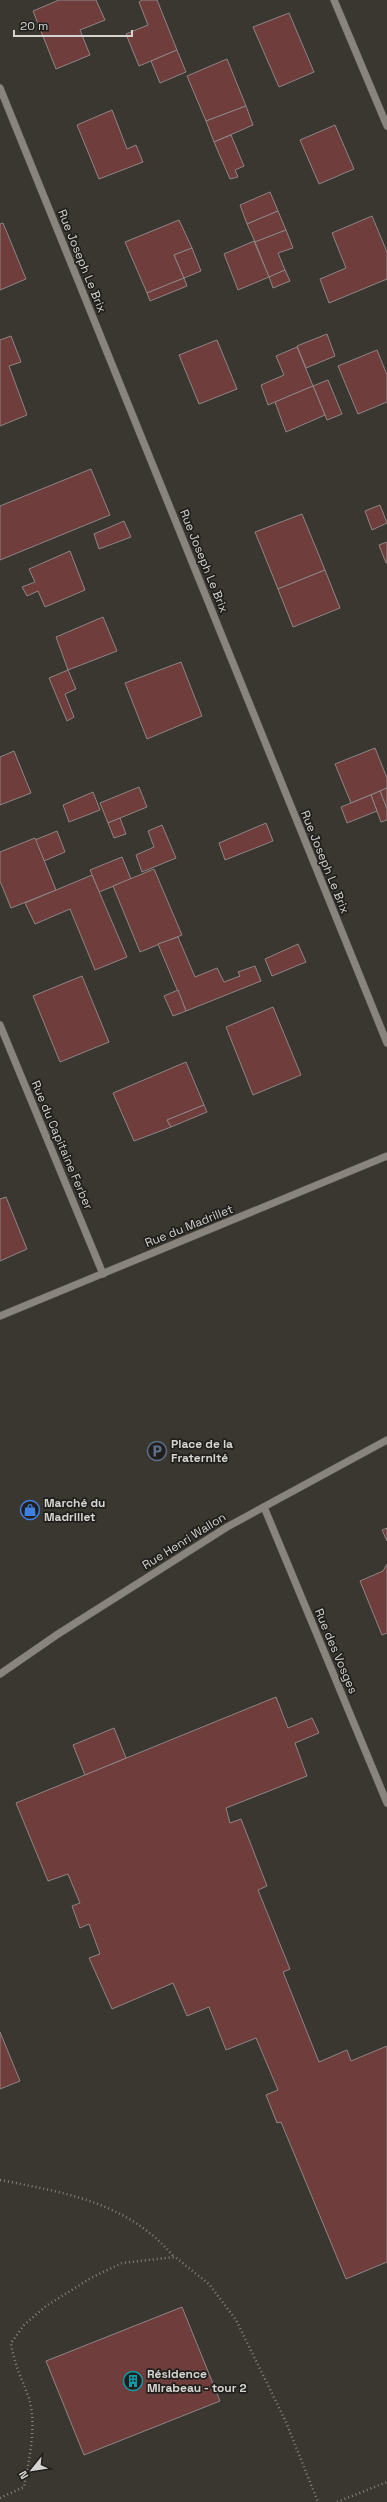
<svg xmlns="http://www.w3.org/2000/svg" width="387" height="2502" viewBox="0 0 387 2502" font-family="'Space Grotesk',sans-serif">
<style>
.building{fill:#6e3d3c;stroke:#8e8584}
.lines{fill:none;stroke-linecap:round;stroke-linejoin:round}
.minor-casing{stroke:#585550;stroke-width:8}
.path{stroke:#85827d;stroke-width:2.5;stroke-dasharray:1 3;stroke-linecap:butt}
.minor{stroke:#89857e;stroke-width:7}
.labels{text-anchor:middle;stroke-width:3.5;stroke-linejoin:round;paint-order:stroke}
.street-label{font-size:12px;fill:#d6d4d0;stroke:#201f1c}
.poi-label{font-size:12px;font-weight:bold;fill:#d6d4d0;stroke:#201f1c;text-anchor:start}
</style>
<rect width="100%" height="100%" fill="#3a3731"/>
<g class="building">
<polygon points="59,0 96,0 105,20 80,30 90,55 56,69 33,11"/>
<polygon points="142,0 157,0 177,50 139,66 126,34 148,25 139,2"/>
<polygon points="289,13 314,72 279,87 253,27"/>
<polygon points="177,50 186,72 160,83 151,61"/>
<polygon points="227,59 246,106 206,121 187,76"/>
<polygon points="246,106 253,125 214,142 206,121"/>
<polygon points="112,110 127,149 136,145 143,162 99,179 77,125"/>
<polygon points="335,125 354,169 319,184 300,140"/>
<polygon points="231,135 244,166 235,170 238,177 230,179 214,142"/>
<polygon points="270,192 278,211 247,224 240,205"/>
<polygon points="278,211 286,230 255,242 247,224"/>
<polygon points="372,216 387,252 387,279 329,303 320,279 346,268 332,233"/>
<polygon points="179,220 192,248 174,255 184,278 147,293 125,242"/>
<polygon points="3,223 26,279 0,290 0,224"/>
<polygon points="286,230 293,248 278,253 285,270 269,277 255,242"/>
<polygon points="254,241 269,277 238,290 224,254"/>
<polygon points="192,248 201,271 184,278 174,255"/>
<polygon points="285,270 290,281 273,288 269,277"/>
<polygon points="184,278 187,286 150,301 147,293"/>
<polygon points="327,334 335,356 306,368 297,346"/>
<polygon points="11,336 21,362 9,366 27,415 0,426 0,340"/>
<polygon points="217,340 237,389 199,404 179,355"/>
<polygon points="297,347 313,386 268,405 261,385 284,375 276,356"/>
<polygon points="377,350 387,375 387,402 358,414 338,366"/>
<polygon points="328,380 342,414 327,420 313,386"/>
<polygon points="313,386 325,415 286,432 275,402"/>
<polygon points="91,469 110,515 0,560 0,506"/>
<polygon points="380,505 387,523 372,530 365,511"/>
<polygon points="302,514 325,570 278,589 255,532"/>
<polygon points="124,521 131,537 99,549 94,534"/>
<polygon points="387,542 387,563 386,563 379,545"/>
<polygon points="70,551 85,590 45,607 38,591 27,596 22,587 35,582 29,569"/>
<polygon points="325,570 340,608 293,627 278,589"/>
<polygon points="103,617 117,651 68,670 56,637"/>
<polygon points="181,662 202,716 147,739 125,683"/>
<polygon points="68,670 76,689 65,694 74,717 67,721 49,678"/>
<polygon points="375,748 387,778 387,788 351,803 335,764"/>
<polygon points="14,751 31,793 0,805 0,757"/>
<polygon points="139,787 147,807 108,823 100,803"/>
<polygon points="387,788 387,809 380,791"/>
<polygon points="380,791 387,809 387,820 381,822 371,795"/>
<polygon points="93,792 100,810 69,822 63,805"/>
<polygon points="371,795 377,811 347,823 341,807"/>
<polygon points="120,818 126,834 114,838 108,823"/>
<polygon points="266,823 273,841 225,860 219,843"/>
<polygon points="162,825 176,858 142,872 136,855 154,847 148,831"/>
<polygon points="57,831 65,852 44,861 35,840"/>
<polygon points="35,838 56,890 11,908 0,881 0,852"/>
<polygon points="122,857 131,879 99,892 90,870"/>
<polygon points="154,869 182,935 140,952 113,886"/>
<polygon points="92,875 127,957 95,970 70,909 35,924 25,903"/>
<polygon points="178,937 195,977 217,968 224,982 240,976 238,972 255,966 261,981 186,1011 158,944"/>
<polygon points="298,944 306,962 272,976 265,959"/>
<polygon points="82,976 109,1042 60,1062 33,996"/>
<polygon points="178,990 186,1011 173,1016 164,996"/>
<polygon points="273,1007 301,1075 253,1095 226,1027"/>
<polygon points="186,1062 204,1105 167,1120 171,1127 134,1141 113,1093"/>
<polygon points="204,1105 207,1112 171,1127 167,1120"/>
<polygon points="6,1197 27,1249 0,1261 0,1199"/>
<polygon points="387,1528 387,1541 382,1530"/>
<polygon points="387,1564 387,1633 382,1635 360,1581 383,1571"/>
<polygon points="276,1697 288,1728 312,1718 319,1733 295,1743 307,1776 226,1808 230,1823 241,1819 267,1886 258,1890 290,1969 283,1972 319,2062 347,2050 351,2061 387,2046 387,2262 346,2279 281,2122 277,2123 266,2095 278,2090 256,2038 226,2050 209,2007 187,2016 173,1983 112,2009 89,1958 100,1954 89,1924 80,1928 72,1906 80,1903 68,1874 48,1881 16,1803"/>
<polygon points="114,1728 126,1758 85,1775 73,1745"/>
<polygon points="0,2032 20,2081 0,2089"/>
<polygon points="182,2307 220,2401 84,2455 46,2361"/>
</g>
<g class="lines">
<defs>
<g id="minor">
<polyline points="334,0 387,126"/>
<polyline points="0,88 387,1043"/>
<polyline points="0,1025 103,1274"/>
<polyline points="0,1316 387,1156"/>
<polyline points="264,1507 387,1803"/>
<polyline points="0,1674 58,1634 227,1527 387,1440"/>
</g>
</defs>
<use href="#minor" class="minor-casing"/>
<g class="path">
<path d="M0,2180C66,2193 128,2202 174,2257"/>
<path d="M0,2498L24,2487C29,2460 37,2425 29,2398C22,2379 14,2364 11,2343L24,2325L46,2306L91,2278L122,2263L175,2257L209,2284L236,2320L286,2422L318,2502"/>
<polyline points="337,2502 387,2482"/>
</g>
<use href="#minor" class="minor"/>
</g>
<defs>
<symbol id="parking-ring" viewBox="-11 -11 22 22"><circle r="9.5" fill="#201f1c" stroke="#5c6f8a" stroke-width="1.5"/><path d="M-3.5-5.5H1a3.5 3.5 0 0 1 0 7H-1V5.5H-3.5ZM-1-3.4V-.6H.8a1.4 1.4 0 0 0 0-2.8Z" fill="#5c6f8a"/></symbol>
<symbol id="shop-ring" viewBox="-11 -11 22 22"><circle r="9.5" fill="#201f1c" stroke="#3f7fe0" stroke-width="1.5"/><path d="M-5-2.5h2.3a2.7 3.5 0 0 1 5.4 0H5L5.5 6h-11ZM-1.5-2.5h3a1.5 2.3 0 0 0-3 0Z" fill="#3f7fe0"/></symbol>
<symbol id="building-ring" viewBox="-11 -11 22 22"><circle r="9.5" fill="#201f1c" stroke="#0f9aa8" stroke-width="1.5"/><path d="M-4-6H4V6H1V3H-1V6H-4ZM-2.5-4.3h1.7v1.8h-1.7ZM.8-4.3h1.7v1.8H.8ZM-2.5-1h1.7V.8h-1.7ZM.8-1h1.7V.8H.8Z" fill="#0f9aa8"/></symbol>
</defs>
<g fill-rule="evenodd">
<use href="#parking-ring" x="146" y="1440" width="22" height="22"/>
<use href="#shop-ring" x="19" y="1499" width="22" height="22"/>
<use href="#building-ring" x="122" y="2370" width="22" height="22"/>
</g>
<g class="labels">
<g class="street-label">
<text transform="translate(82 261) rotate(68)" y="4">Rue Joseph Le Brix</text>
<text transform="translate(204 561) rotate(68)" y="4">Rue Joseph Le Brix</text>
<text transform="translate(325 862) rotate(68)" y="4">Rue Joseph Le Brix</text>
<text transform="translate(62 1145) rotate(67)" y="4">Rue du Capitaine Ferber</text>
<text transform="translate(189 1226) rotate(-22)" y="4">Rue du Madrillet</text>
<text transform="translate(184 1541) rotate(-32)" y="4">Rue Henri Wallon</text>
<text transform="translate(336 1651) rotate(67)" y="4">Rue des Vosges</text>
</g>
<g class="poi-label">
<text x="171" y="1448">Place de la<tspan x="171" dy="14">Fraternité</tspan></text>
<text x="44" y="1507">Marché du<tspan x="44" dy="14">Madrillet</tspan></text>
<text x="147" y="2378">Résidence<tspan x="147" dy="14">Mirabeau - tour 2</tspan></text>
</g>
</g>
<g transform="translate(32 2470) rotate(240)" stroke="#201f1c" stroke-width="3" paint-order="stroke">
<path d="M0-3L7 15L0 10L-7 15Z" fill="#d6d4d0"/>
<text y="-6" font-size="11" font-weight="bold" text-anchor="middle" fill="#d6d4d0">N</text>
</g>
<path d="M14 30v6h118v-6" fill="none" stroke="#d6d4d0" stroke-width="2"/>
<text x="20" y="30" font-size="12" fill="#d6d4d0" stroke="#201f1c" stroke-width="3" paint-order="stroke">20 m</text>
</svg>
